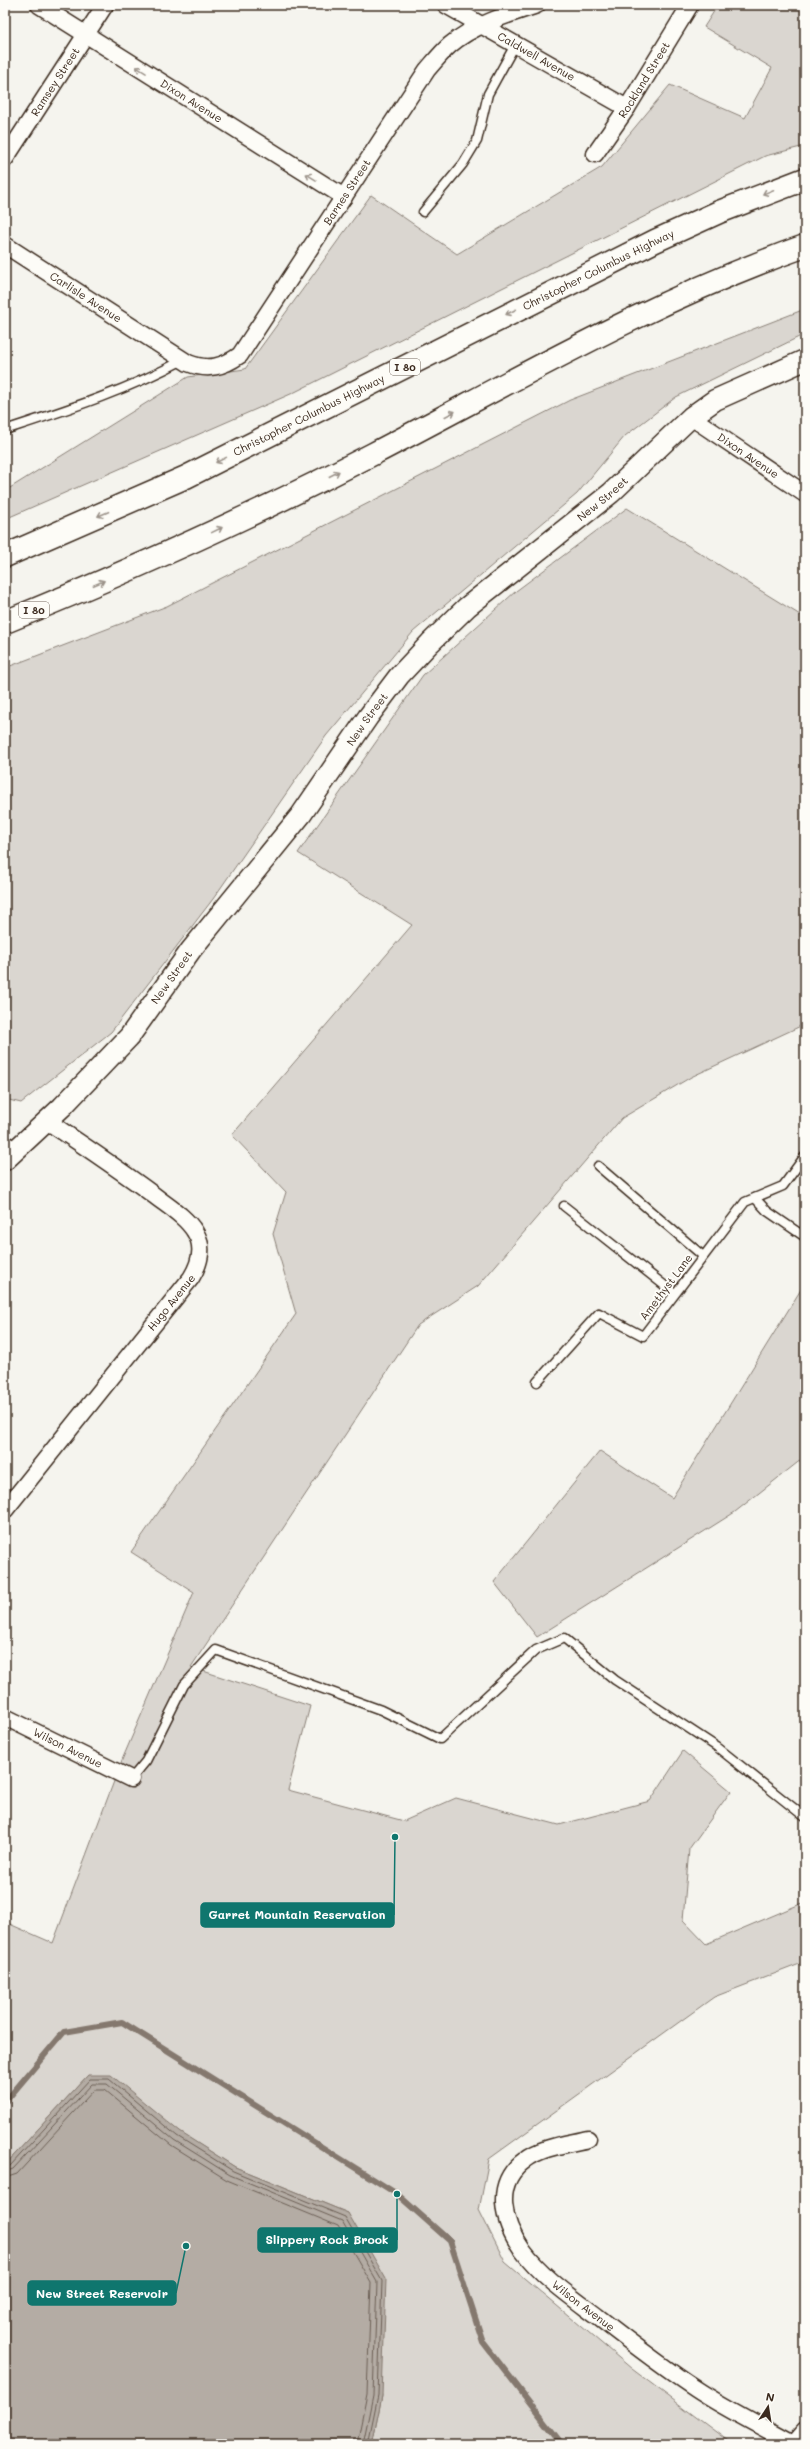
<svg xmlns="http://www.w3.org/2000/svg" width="810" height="2449" viewBox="0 0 810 2449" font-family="Mali,sans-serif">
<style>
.green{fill:#dad6d0;stroke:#8a8077}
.water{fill:#b4aca4;stroke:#84786e}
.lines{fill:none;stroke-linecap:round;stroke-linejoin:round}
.shore{stroke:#6b5e54;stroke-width:1}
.stream{stroke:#84786e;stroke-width:6}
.service-casing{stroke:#3b2a1e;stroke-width:11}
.minor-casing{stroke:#3b2a1e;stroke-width:19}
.tertiary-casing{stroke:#3b2a1e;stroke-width:23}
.motorway-casing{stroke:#3b2a1e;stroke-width:25}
.service{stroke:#fdfcf7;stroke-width:8}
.minor{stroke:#fdfcf7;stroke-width:16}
.tertiary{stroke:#fdfcf7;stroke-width:20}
.motorway{stroke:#fdfcf7;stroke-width:22}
.oneway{stroke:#9c938a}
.labels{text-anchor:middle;stroke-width:4;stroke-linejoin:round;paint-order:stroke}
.shield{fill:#fdfcf7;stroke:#75695f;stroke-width:1}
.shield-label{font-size:10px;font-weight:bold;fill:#3b2a1e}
.street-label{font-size:11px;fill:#3b2a1e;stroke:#fdfcf7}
.leader{fill:none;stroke:#0f766e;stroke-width:1.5}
.callout-dot{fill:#0f766e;stroke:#fdfcf7;stroke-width:1.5}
.callout{fill:#0f766e;stroke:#0f766e;stroke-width:1.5}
.callout-label{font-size:12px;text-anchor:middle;font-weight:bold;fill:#fff}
</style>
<rect width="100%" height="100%" fill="#f5f4ee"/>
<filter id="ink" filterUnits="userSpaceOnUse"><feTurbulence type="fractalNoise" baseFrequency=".025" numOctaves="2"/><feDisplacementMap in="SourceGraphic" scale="8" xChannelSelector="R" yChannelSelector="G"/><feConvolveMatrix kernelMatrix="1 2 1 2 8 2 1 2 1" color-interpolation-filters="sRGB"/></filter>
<g filter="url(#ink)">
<g class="green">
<polygon points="718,5 805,5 805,146 765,156 293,393 5,519 5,491 188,377 245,369 371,195 457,254 602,167 670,85 745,118 772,68 704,27"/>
<polygon points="805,309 805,334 676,397 625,436 577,494 413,632 326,736 213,899 111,1032 21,1103 5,1099 5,668 167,606 570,400"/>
<polygon points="627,508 805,618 805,1024 691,1077 622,1118 478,1286 418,1325 191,1667 310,1706 288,1790 404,1821 456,1798 559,1825 650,1801 683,1751 731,1791 689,1849 683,1920 706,1944 805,1902 805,1962 714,1997 489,2159 479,2210 505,2262 632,2369 732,2444 372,2444 382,2396 348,2213 235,2167 88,2075 5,2165 5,1922 53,1943 122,1760 194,1592 131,1552 296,1314 273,1234 286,1192 232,1135 412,925 298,853 423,675 516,591"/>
<polygon points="805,1283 805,1460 802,1459 735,1512 537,1637 494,1582 600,1451 672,1498"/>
</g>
<polygon class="water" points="88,2075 111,2075 180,2132 235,2167 348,2213 386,2279 382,2396 372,2444 5,2444 5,2165"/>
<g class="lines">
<g class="shore">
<polyline points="5,2167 10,2166 90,2079 109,2079 177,2136 233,2171 345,2217 382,2281 378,2395 368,2444"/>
<polyline points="5,2172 13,2169 92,2084 107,2084 174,2140 230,2175 342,2221 377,2282 373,2395 363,2444"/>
<polyline points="5,2178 17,2174 94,2090 105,2090 171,2145 227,2180 338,2226 371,2283 367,2394 357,2444"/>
</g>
<polyline class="stream" points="5,2102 64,2032 122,2022 397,2194 450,2241 483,2342 562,2444"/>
<defs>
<g id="service">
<polyline points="423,212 463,164 477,141 488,94 515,45"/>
<path d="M5,430C66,410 126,391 183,360"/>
<polyline points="5,1139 18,1148"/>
<polyline points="598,1166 703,1256"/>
<polyline points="755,1198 767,1211 805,1237"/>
<polyline points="564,1206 674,1293"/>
<polyline points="537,1382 599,1313 643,1336 745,1202 783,1186 805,1156"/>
<polyline points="131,1779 146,1761 184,1685 216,1650 381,1710 440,1739 536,1650 564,1638 615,1680 717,1747 805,1817"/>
</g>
<g id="minor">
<path id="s1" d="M39,5L344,197"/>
<path id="s2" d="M446,5L627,108"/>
<path id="s3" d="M595,154L627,108L690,5"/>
<path id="s4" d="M5,159L105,5"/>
<path id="s5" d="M5,245L188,363C208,371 223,367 240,355L427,70C434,62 442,52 450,45C473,25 509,14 537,5"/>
<path id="s6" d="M691,417L805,494"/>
<path id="s7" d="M5,1510L191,1278C199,1265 205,1247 195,1232C186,1217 169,1207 155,1196C120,1170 83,1145 47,1121"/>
<path id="s8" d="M5,1717L131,1779"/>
<path id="s9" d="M588,2139C568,2144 541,2147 525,2160C492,2184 503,2223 523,2251C542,2277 573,2298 598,2317C630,2342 662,2367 696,2389C726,2409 761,2426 793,2444"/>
<polyline points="794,2444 805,2431"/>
</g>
<g id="tertiary">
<path id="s10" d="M5,1160L62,1107L129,1037L191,950L301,815L368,717L399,676L430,643L467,607L611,493L691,417L715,400L805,360"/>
</g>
<g id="motorway">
<path id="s11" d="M5,556L186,477L655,241L719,212L805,179"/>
<path d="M5,622C130,571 253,516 373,454C514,381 654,299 805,246"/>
</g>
</defs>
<use href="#service" class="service-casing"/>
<use href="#minor" class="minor-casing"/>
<use href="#tertiary" class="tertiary-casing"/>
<use href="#motorway" class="motorway-casing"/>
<use href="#service" class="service"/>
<use href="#minor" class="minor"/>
<use href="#tertiary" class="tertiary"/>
<use href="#motorway" class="motorway"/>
</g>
<defs><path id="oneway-shaft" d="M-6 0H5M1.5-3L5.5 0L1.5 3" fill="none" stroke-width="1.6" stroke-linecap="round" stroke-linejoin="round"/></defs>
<g class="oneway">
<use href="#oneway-shaft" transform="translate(141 70) rotate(-148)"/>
<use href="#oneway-shaft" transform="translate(311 177) rotate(-148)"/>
<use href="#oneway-shaft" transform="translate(768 192) rotate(158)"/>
<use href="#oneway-shaft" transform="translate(511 312) rotate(153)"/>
<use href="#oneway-shaft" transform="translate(450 414) rotate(-28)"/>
<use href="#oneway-shaft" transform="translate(221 460) rotate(154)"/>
<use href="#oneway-shaft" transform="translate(334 474) rotate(-27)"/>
<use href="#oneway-shaft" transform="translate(103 514) rotate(157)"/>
<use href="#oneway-shaft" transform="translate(217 530) rotate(-26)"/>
<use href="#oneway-shaft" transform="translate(99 583) rotate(-23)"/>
</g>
</g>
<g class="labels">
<g class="shield">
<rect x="390" y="359" width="30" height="16" rx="3"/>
<rect x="19" y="602" width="30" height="16" rx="3"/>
</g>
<g class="shield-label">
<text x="405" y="371">I 80</text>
<text x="34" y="614">I 80</text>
</g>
<g class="street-label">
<text dy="4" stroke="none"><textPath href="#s2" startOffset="104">Caldwell Avenue</textPath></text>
<text dy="4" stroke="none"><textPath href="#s3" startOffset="89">Rockland Street</textPath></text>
<text dy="4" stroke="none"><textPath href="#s4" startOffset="92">Ramsey Street</textPath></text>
<text dy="4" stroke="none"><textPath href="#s1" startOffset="180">Dixon Avenue</textPath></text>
<text dy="4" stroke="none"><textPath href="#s5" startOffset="468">Barnes Street</textPath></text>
<text dy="4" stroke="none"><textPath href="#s11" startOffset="659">Christopher Columbus Highway</textPath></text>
<text dy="4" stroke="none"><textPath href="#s5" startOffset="96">Carlisle Avenue</textPath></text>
<text dy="4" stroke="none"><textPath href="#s11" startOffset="335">Christopher Columbus Highway</textPath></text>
<text dy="4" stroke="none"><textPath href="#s6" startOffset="69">Dixon Avenue</textPath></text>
<text dy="4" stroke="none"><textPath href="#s10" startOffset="896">New Street</textPath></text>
<text dy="4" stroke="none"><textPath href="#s10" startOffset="572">New Street</textPath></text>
<text dy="4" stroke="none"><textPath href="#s10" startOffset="248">New Street</textPath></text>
<text transform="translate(666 1287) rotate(-53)" y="4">Amethyst Lane</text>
<text dy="4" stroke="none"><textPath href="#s7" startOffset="266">Hugo Avenue</textPath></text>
<text dy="4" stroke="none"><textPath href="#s8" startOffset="70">Wilson Avenue</textPath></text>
<text dy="4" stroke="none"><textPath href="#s9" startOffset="251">Wilson Avenue</textPath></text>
</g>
</g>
<path class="leader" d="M395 1837L394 1915M397 2194L397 2240M186 2246L176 2293"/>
<g class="callout-dot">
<circle cx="395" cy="1837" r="4"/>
<circle cx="397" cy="2194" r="4"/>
<circle cx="186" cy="2246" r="4"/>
</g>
<g class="callout">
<rect x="201" y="1903" width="193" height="24" rx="4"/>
<rect x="258" y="2228" width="139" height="24" rx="4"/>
<rect x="28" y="2281" width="148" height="24" rx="4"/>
</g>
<g class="callout-label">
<text x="297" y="1919">Garret Mountain Reservation</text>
<text x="327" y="2244">Slippery Rock Brook</text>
<text x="102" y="2298">New Street Reservoir</text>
</g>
<rect width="810" height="2449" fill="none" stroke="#fdfcf7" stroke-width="20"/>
<rect x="10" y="10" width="790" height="2429" fill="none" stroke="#3b2a1e" stroke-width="1.5" filter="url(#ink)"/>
<g transform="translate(768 2407) rotate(12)" stroke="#fdfcf7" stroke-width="3" paint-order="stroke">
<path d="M0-3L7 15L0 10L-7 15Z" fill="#3b2a1e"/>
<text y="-6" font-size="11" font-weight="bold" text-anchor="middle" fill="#3b2a1e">N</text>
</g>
</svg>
